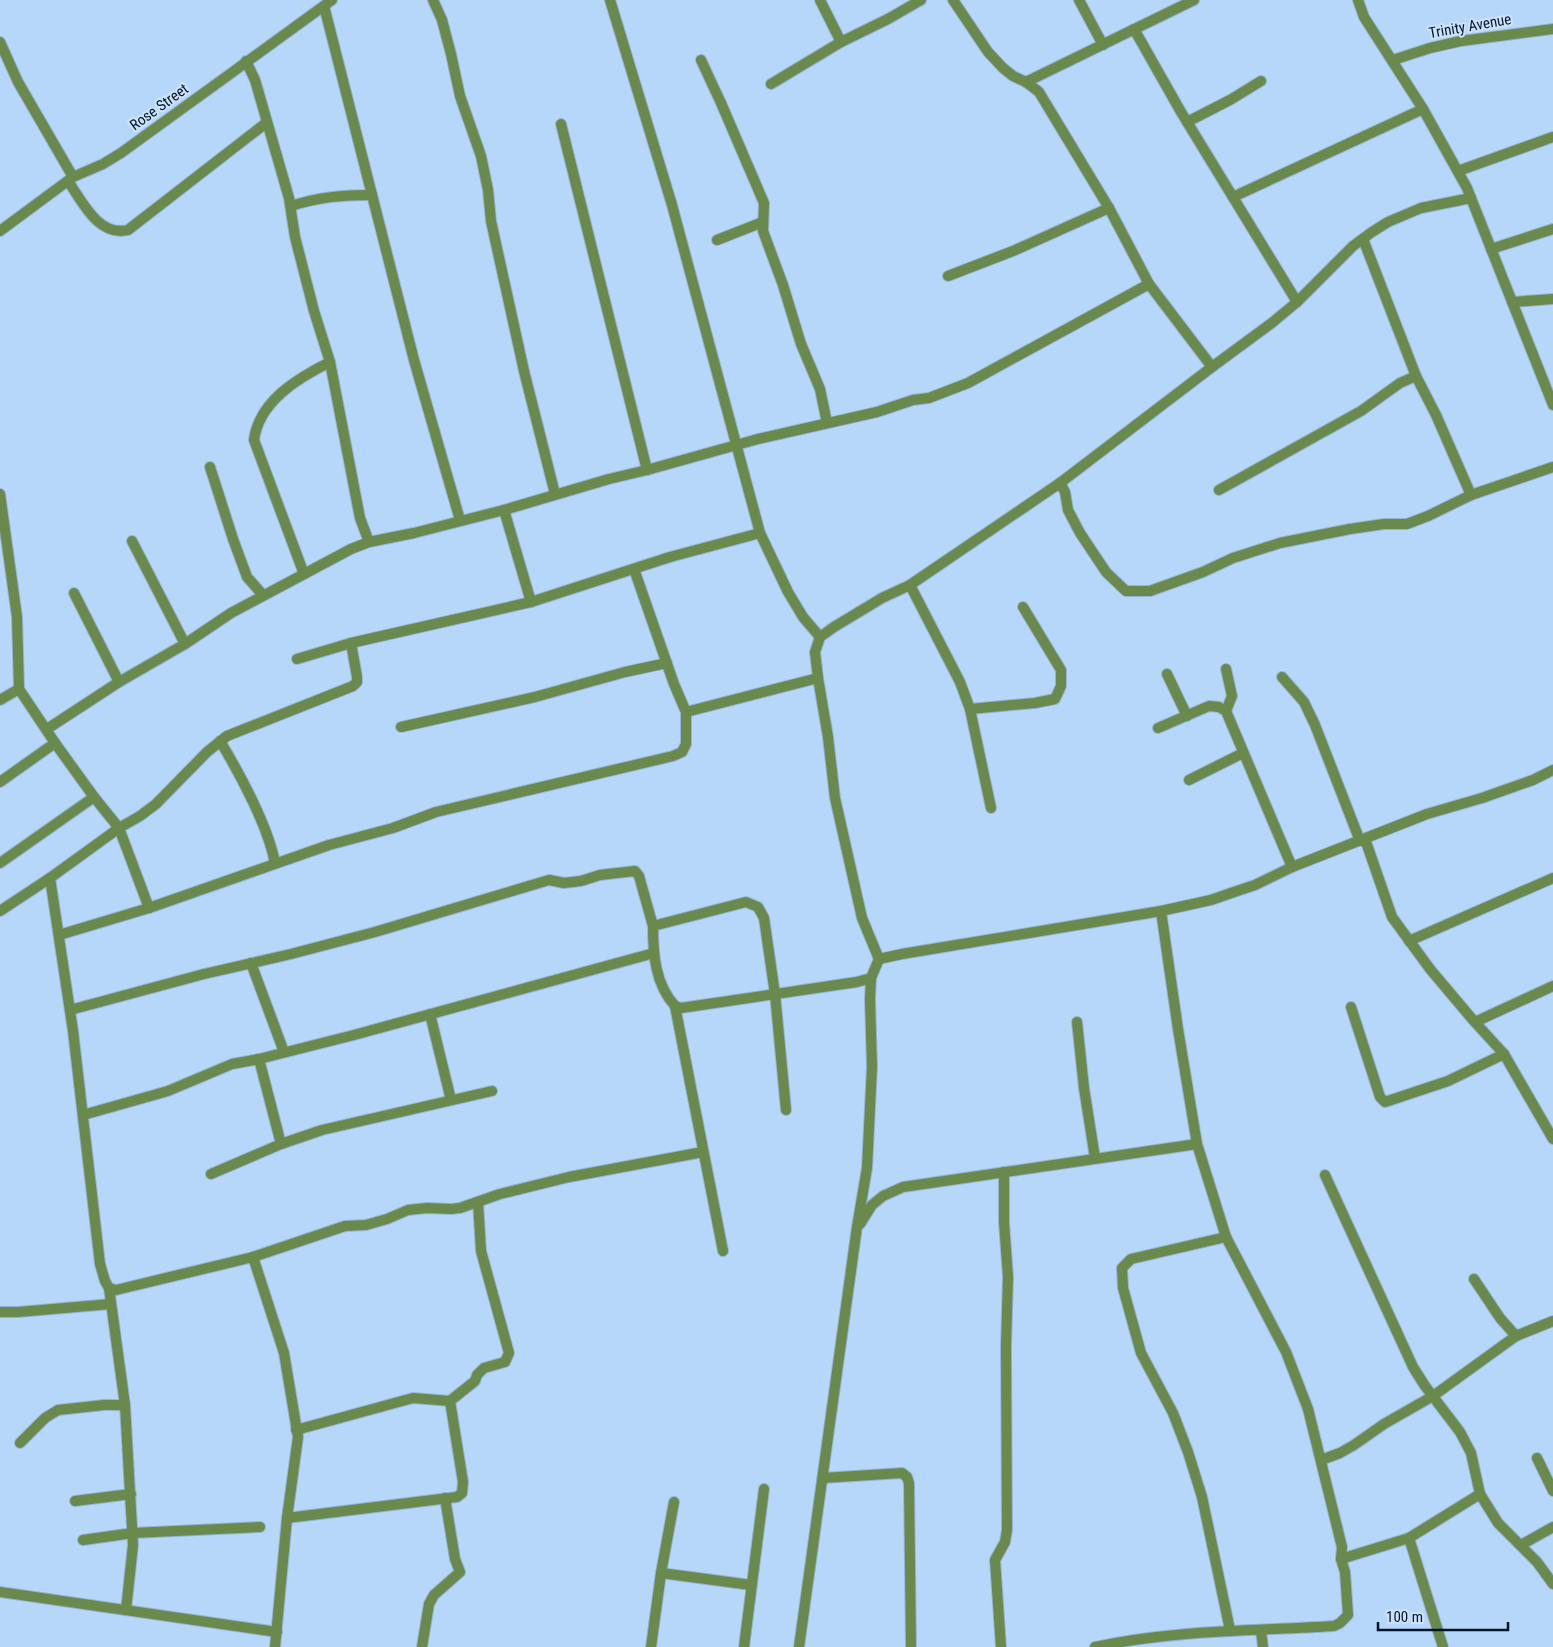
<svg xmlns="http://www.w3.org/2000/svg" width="1553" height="1647" viewBox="0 0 1553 1647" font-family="'Roboto Condensed',sans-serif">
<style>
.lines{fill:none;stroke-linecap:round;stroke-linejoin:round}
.street-casing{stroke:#96b4d4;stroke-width:12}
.street{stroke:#6a894d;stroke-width:10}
.labels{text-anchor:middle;stroke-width:4;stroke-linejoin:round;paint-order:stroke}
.street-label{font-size:15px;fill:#021529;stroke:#cde3fb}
</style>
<rect width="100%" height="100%" fill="#b7d7fa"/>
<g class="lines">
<defs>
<g id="street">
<polyline points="433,0 442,20 451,54 460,96 481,156 488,190 491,221 524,371 555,494"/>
<polyline points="610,0 672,205 760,533 788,592 803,617 820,637"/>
<polyline points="820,0 841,42"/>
<polyline points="953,0 988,52 1003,68 1013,76 1026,82 1039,92 1109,208 1149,284 1212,367"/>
<polyline points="1079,0 1103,45"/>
<polyline points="1358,0 1364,17 1423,109 1467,188 1553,405"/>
<polyline points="324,6 414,360 460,520"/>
<polyline points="1134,29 1181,112 1297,302"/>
<polyline points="0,42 18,82 73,177"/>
<polyline points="701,60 721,103 764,203 763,231 783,285 801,344 820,389 827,423"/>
<polyline points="1393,60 1430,48 1461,41 1553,29"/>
<polyline points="246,61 255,80 289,198 295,237 314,311 330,362 360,518 369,542"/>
<polyline points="1026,82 1194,0"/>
<polyline points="771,84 841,42 888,19 921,0"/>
<polyline points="1187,122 1230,100 1261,81"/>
<polyline points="561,124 647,470"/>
<polyline points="1458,171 1553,137"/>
<path d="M68,181C82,201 98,237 128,230L266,123"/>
<polyline points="1233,197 1423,109"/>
<path d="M291,206C319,197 342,195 372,195"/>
<polyline points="0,231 73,177 103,164 121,153 332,0"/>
<polyline points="1363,239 1416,376 1436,415 1471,495"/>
<polyline points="717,240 763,222"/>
<polyline points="1491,249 1553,229"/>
<polyline points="948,276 1013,251 1109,208"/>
<polyline points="1512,302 1553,299"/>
<polyline points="210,467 233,539 247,577 263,595"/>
<polyline points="1060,483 1065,492 1068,510 1080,533 1106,572 1126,591 1150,591 1203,572 1233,558 1280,543 1350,529 1384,524 1407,524 1428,516 1471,495 1553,467"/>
<polyline points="1219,490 1361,411 1400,383 1416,376"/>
<polyline points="0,494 17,617 19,689 55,743 94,797 119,828 149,908"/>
<polyline points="504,510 531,602"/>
<polyline points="132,541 185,644"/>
<path d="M304,574L254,440C259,401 298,378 330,362"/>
<polyline points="910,585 1060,483 1212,367 1273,322 1297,302 1353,246 1372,232 1388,222 1421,208 1471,198"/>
<polyline points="74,593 119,682"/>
<polyline points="297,659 351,643 531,602 670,557 760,533"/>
<polyline points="1167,674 1187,716"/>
<polyline points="1282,677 1304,702 1315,725 1360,841"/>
<polyline points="0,700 19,689"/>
<polyline points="970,709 1035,703 1055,699 1061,686 1061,670 1023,607"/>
<polyline points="1226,711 1232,696 1226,669"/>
<polyline points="686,712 818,678"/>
<polyline points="401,727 535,697 625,672 667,663"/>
<polyline points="1158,728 1209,706 1219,707 1226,711 1292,867"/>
<polyline points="47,729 119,682 185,644 231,613 351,549 369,542 414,533 504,510 609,479 647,470 758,439 877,412 913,400 929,398 968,383 1149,284"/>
<path d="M220,741C240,774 268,826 275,863"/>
<polyline points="1189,780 1243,753"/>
<polyline points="0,782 55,743"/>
<polyline points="1365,839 1392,917 1430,969 1473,1020 1504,1054 1553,1139"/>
<polyline points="0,863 94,797"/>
<polyline points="50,878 73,1031 100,1264 105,1281 109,1288 116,1290 253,1257 345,1226 366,1225 387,1219 408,1210 427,1208 451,1209 460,1208 500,1194 569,1177 703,1152"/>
<polyline points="0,911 50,878 119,828 140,816 156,804 207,752 227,736 353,686 357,682 357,677 351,643"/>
<polyline points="59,935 149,908 329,845 393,828 436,812 673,756 682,752 686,744 686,712 674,684 634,569"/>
<polyline points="1409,941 1553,878"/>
<polyline points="879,959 862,918 835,798 828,737 818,678 815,652 820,637 834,627 882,598 910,585 960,682 970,709 991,808"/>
<polyline points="251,963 284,1052"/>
<polyline points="675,1006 681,1008 857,982 871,978 879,959 902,954 1161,911"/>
<polyline points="1351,1007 1380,1097 1385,1102 1448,1081 1504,1054"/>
<polyline points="70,1010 204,974 291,954 375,932 549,880 564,883 581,881 600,875 635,871 639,876 653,926"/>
<polyline points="430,1014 451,1100"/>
<polyline points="1077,1022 1084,1088 1095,1158"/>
<polyline points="1475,1022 1553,986"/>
<polyline points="259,1059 281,1144"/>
<polyline points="83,1115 168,1091 232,1064 259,1059 354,1035 654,953"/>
<polyline points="211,1174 281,1144 322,1130 492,1091"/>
<polyline points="1325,1175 1413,1367 1425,1386 1460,1432 1471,1453 1480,1494 1498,1523 1537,1562 1553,1584"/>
<polyline points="860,1224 872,1205 883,1196 903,1187 1197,1144"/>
<polyline points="1226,1237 1131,1259 1122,1268 1123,1288 1141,1353 1173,1413 1188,1452 1202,1497 1230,1630"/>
<path d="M723,1251L675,1006C655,984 653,954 653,926L746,902L758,907L764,918L775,994L786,1110"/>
<polyline points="253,1257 284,1353 298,1437 287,1518 275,1647"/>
<polyline points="1474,1279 1500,1318 1516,1336 1553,1321"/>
<polyline points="109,1288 125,1405 133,1545 126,1610"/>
<polyline points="0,1312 18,1312 111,1304"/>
<polyline points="296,1430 413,1398 450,1401"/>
<polyline points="20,1443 45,1418 58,1410 104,1405 125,1405"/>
<polyline points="1537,1458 1553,1491"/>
<polyline points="1321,1460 1340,1453 1354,1445 1384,1424 1433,1396 1516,1336"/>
<polyline points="823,1478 902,1473 907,1477 909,1483 911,1647"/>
<polyline points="75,1501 131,1494"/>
<polyline points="287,1518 457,1497 462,1493 463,1482 450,1401 475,1381 477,1375 484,1368 505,1362 509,1353 481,1251 478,1202"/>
<polyline points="1409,1538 1443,1647"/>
<polyline points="83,1540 133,1533 260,1527"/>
<polyline points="1521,1545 1553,1527"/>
<polyline points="1341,1559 1409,1538 1480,1494"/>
<polyline points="661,1573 751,1585"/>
<polyline points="0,1592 277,1632"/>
<polyline points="1261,1631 1263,1647"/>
<polyline points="422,1647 429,1604 434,1595 460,1572 455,1559 445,1498"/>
<polyline points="651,1647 661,1573 674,1502"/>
<polyline points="744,1647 764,1489"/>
<polyline points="799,1647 857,1227 867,1168 872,1067 870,999 871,978"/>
<polyline points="1001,1647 995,1560 1005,1542 1007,1530 1006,1346 1008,1277 1004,1222 1004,1172"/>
<path d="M1095,1647C1173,1630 1254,1631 1334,1626L1340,1623L1348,1615L1345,1572L1341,1559L1342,1547L1308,1409L1286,1352L1226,1237L1197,1144L1178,1029L1161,911L1211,900L1234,892L1255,885L1292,867L1427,814L1482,798L1533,780L1553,770"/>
</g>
</defs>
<use href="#street" class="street-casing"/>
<use href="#street" class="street"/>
</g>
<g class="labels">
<g class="street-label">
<text transform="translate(1470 26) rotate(-10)" y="5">Trinity Avenue</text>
<text transform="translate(159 107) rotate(-36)" y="5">Rose Street</text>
</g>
</g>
<path d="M1378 1622v8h130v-8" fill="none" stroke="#021529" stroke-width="2.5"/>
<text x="1386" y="1622" font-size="15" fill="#021529" stroke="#cde3fb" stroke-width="4" paint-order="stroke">100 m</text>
</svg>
